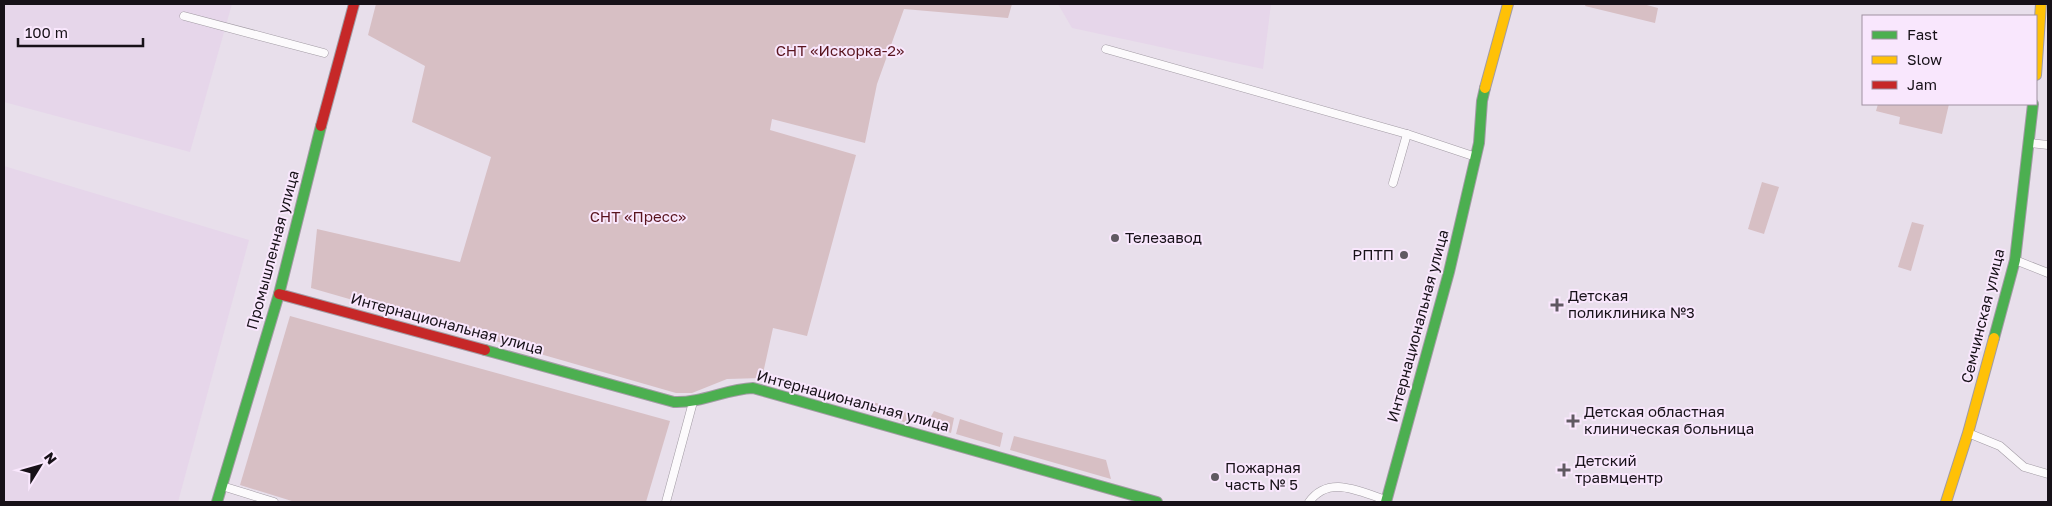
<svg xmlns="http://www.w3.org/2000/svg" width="2052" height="506" viewBox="0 0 2052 506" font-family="'Golos Text',sans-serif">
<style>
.built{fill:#e6d6ea}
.green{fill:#d7bfc4}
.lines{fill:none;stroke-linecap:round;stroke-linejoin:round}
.street-casing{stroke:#a29ba4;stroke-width:9}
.fast-casing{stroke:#a29ba4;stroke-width:12}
.slow-casing{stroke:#a29ba4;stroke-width:12}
.jam-casing{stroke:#a29ba4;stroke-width:12}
.street{stroke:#fcfafc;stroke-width:8}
.fast{stroke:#4caf50;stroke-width:10}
.slow{stroke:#ffc107;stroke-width:10}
.jam{stroke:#c62828;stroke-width:10}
.poi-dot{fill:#605962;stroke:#f9e7fd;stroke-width:2}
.labels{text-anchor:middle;stroke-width:4;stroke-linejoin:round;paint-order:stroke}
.park-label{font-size:15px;fill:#59141e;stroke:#f9e7fd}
.poi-label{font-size:15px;fill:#171118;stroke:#f9e7fd;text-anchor:start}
.street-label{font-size:15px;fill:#171118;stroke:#f9e7fd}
</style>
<rect width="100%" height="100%" fill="#e8dfeb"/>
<g class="built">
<polygon points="4,4 232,4 190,152 4,102"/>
<polygon points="1058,4 1271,4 1263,69 1072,28"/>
<polygon points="4,166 249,240 178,502 4,502"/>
</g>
<g class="green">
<polygon points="376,4 1012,4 1008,18 904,9 877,84 865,143 772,119 770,130 856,155 807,336 773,328 762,378 727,379 692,393 676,393 311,288 317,229 460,262 491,157 412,122 425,66 368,35"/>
<polygon points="1586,4 1643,4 1658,8 1655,23 1585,6"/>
<polygon points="1878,104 1949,104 1942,134 1899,124 1900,117 1876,111"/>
<polygon points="1762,182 1779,187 1764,234 1748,229"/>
<polygon points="1912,222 1924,225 1911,271 1898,267"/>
<polygon points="290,316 670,421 646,502 295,502 240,485"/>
<polygon points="820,389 852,399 854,404 851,406 819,397 816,394"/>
<polygon points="870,401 917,416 917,420 910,424 872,412 869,404"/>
<polygon points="934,411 954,418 951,433 930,427 928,422"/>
<polygon points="960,419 1003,433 1000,447 956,434"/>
<polygon points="1014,436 1106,460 1111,479 1010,450"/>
</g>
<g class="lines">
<defs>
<g id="street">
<polyline points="184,16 324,53"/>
<polyline points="1106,49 1407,134 1476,157"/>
<polyline points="2030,143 2048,145"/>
<polyline points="1393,183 1407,134"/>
<polyline points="2015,260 2048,273"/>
<polyline points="1968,433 2000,446 2024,467 2048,474"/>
<polyline points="222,486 274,502"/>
<polyline points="666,502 693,402"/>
<path d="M1309,502C1329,474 1360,492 1386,500"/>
</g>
<g id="fast">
<polyline points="1994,338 2015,260 2033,104"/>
<path d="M485,350L674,402C702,403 726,389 753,388L1157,502"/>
<polyline points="217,502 279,294 321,126"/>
<polyline points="1386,502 1449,272 1479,143 1482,101 1485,88"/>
</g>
<g id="slow">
<polyline points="2036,75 2041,4"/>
<polyline points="1485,88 1508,4"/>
<polyline points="1946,502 1968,433 1994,338"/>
</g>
<g id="jam">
<polyline points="321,126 354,4"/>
<polyline points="279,294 485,350"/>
</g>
</defs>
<use href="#street" class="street-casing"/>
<use href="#fast" class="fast-casing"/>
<use href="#slow" class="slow-casing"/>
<use href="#jam" class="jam-casing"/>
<use href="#street" class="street"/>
<use href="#fast" class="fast"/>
<use href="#slow" class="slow"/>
<use href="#jam" class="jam"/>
</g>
<g class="poi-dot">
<circle cx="1115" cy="238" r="5"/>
<circle cx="1404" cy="255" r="5"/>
<path d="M1554.5 297.5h5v5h5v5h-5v5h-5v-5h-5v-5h5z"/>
<path d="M1570.5 413.5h5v5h5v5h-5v5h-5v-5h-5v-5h5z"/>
<path d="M1561.5 462.5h5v5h5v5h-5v5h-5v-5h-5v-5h5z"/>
<circle cx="1215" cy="477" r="5"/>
</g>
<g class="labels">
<g class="park-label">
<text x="840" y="56">СНТ «Искорка-2»</text>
<text x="638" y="222">СНТ «Пресс»</text>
</g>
<g class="poi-label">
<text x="1125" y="243">Телезавод</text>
<text x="1394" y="260" text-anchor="end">РПТП</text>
<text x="1568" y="301">Детская<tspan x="1568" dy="17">поликлиника №3</tspan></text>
<text x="1584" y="417">Детская областная<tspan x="1584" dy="17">клиническая больница</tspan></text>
<text x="1575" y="466">Детский<tspan x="1575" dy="17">травмцентр</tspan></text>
<text x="1225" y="473">Пожарная<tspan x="1225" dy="17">часть № 5</tspan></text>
</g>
<g class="street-label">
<text transform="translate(273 250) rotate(-75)" y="5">Промышленная улица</text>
<text transform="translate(1983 316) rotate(-76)" y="5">Семчинская улица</text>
<text transform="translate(447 324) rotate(15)" y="5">Интернациональная улица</text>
<text transform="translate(1418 326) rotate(-75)" y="5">Интернациональная улица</text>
<text transform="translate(853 401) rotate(15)" y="5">Интернациональная улица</text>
</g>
</g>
<rect width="2052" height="506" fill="none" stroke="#171118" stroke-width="10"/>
<rect x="1862" y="15" width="175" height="90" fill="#f9e7fd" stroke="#9f91a1"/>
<rect x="1872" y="31" width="25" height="8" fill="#4caf50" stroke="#9f91a1"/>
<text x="1907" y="40" font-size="15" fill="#171118">Fast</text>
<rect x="1872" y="56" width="25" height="8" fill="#ffc107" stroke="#9f91a1"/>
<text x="1907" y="65" font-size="15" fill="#171118">Slow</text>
<rect x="1872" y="81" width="25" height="8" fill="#c62828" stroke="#9f91a1"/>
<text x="1907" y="90" font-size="15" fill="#171118">Jam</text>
<g transform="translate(40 466) rotate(53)" stroke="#f9e7fd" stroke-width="4" paint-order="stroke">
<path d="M0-4L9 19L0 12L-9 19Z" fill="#171118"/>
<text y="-8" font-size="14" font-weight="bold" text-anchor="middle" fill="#171118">N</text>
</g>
<path d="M18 38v8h125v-8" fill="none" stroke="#171118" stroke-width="2.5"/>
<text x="25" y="38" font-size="15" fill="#171118" stroke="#f9e7fd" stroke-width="4" paint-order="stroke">100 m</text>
</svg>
